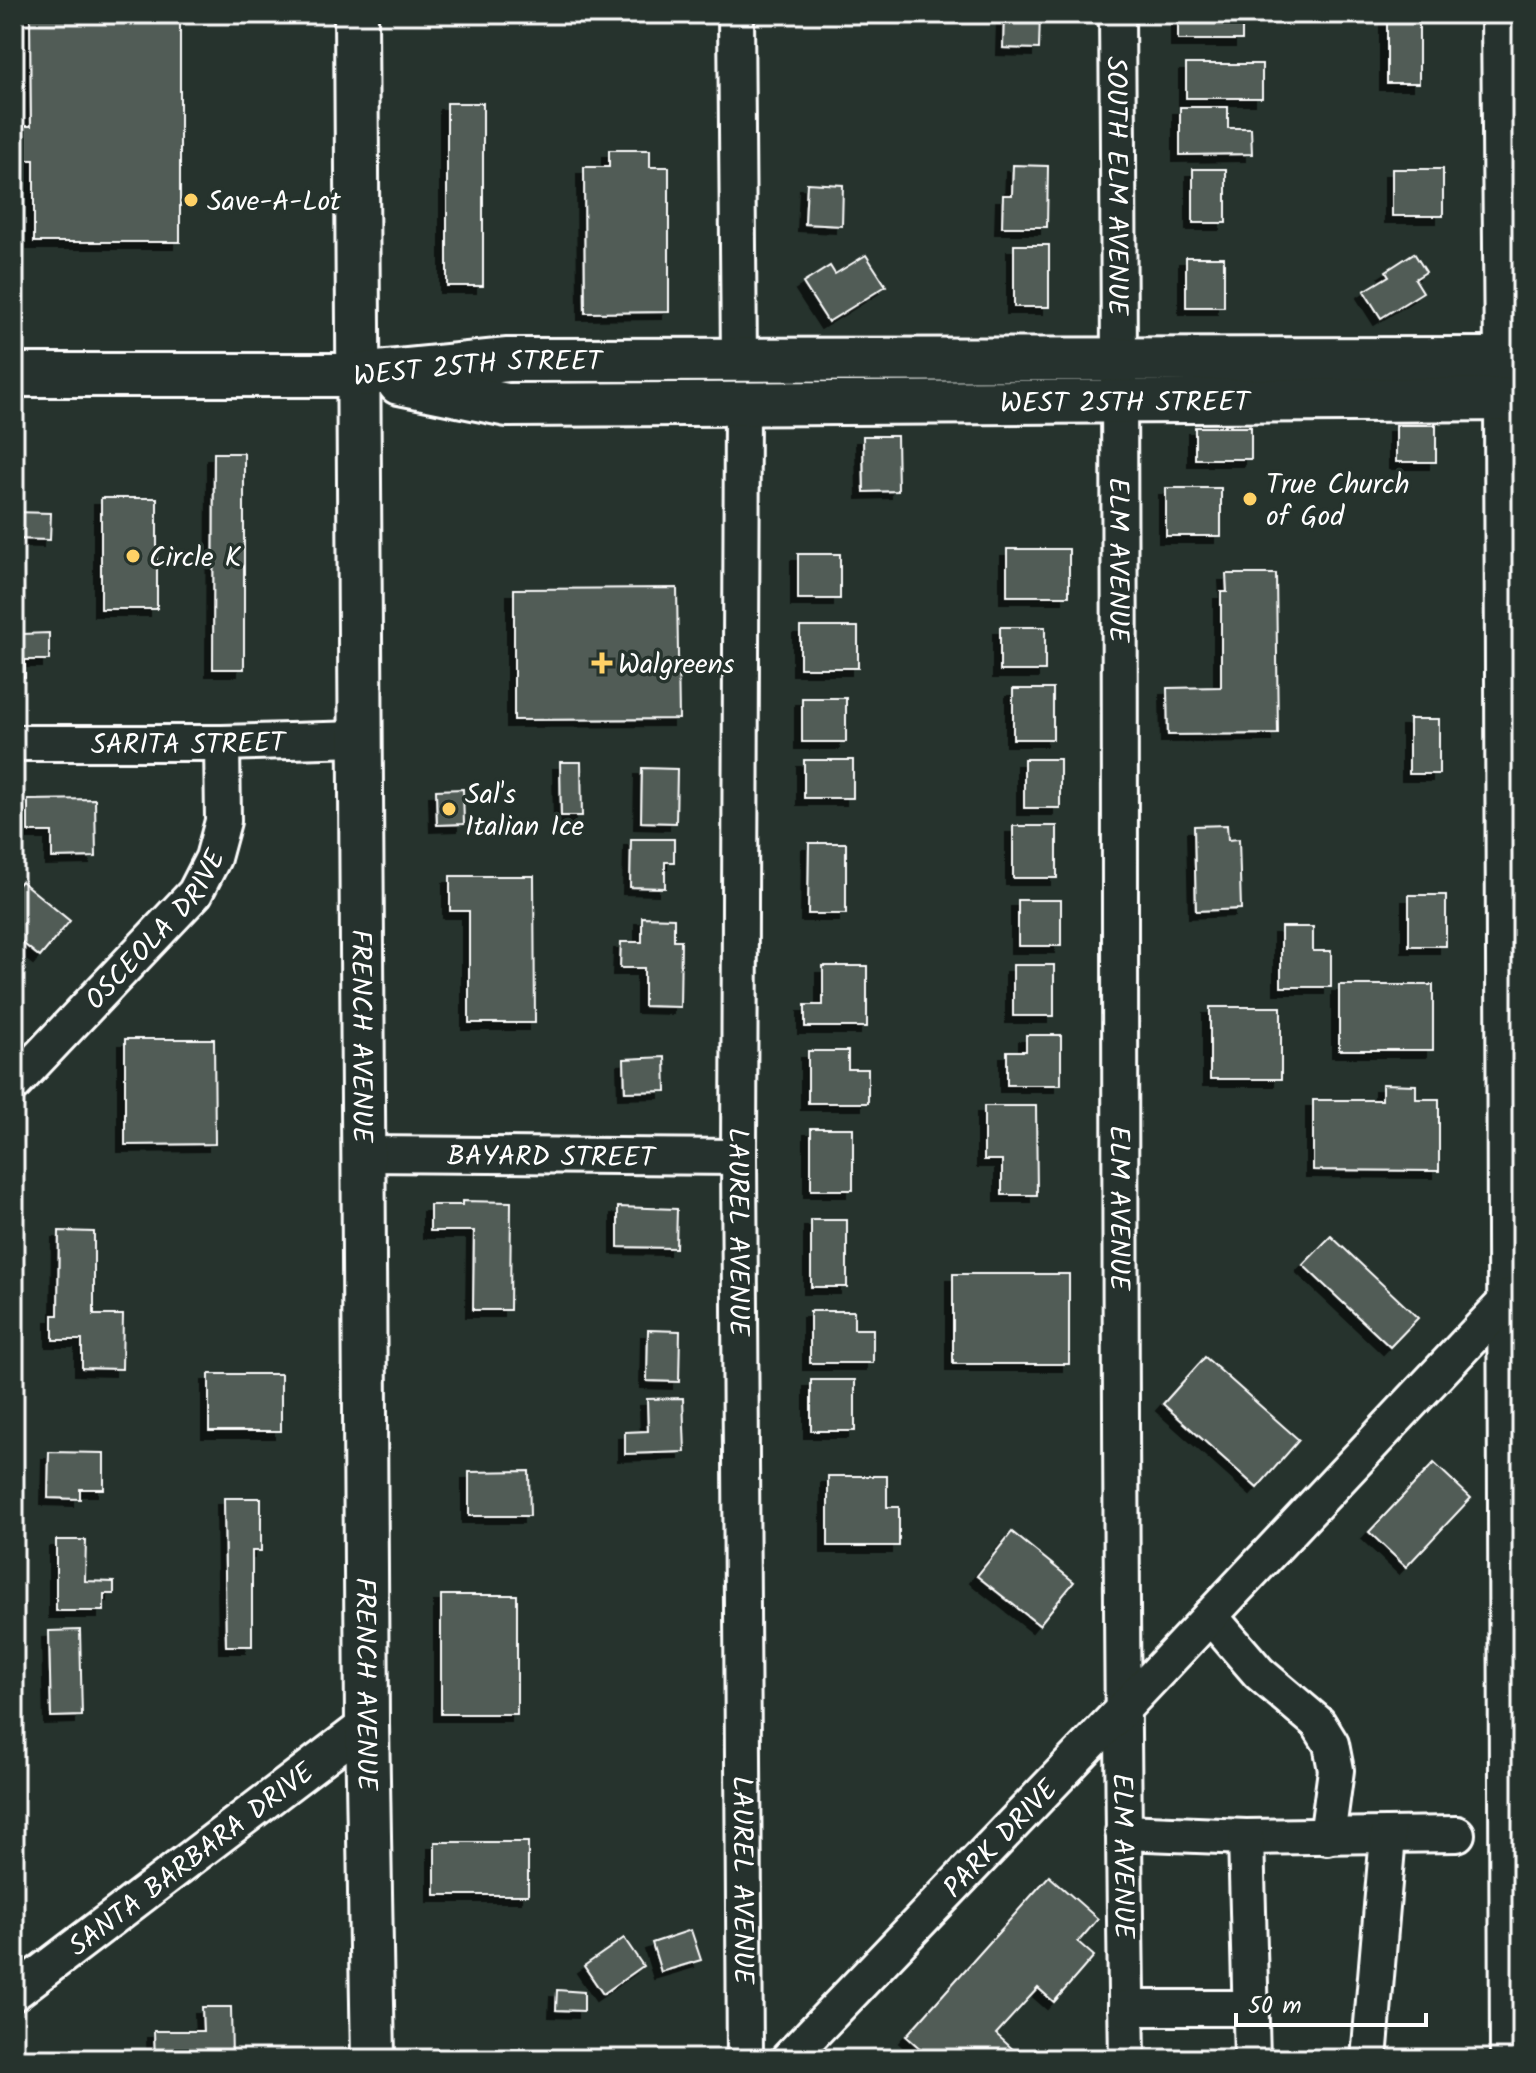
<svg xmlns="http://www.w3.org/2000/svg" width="1536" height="2073" viewBox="0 0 1536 2073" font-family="Kalam,sans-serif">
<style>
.building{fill:#515c57;stroke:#fff;stroke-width:2;filter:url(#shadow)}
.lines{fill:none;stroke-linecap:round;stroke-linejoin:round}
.minor-casing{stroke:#fff;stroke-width:40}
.major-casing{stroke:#fff;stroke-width:48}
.minor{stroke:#26332d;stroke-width:34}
.major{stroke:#26332d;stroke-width:42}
.poi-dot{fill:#ffd166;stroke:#26332d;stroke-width:3}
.labels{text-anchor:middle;stroke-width:7;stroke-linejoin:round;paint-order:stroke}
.street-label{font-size:28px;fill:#fff;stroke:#26332d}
.poi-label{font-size:28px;fill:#fff;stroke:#26332d;text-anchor:start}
</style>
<defs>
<filter id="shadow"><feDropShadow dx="-7" dy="7" stdDeviation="0" flood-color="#0009"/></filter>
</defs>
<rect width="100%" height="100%" fill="#26332d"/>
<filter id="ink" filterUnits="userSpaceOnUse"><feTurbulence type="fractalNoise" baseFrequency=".0125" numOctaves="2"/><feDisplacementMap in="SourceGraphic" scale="16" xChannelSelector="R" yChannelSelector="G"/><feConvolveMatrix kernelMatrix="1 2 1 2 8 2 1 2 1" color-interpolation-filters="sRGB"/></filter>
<g filter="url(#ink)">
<g class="building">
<polygon points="30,14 180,14 180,242 34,242 34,160 18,160 18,126 31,126"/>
<polygon points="1004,14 1040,14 1039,49 1003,48"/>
<rect x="1178" y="14" width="64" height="26"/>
<polygon points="1387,14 1433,14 1433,16 1419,16 1419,83 1387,83"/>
<rect x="1186" y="64" width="76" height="34"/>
<rect x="447" y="103" width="36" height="183"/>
<polygon points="1180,107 1228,107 1228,128 1251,128 1252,154 1180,155"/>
<polygon points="609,150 650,150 650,167 669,167 669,312 585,313 584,167 609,167"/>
<polygon points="1013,165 1048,166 1047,227 1002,227 1003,195 1012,195"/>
<rect x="1193" y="169" width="33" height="54"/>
<rect x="1392" y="169" width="51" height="47"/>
<polygon points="807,183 843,185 842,226 805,224"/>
<rect x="1014" y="245" width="35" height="62"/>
<polygon points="1414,253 1426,272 1415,279 1423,292 1381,318 1364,291 1389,276 1386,271"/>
<polygon points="866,255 886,286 828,322 803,283 830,266 835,274"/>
<rect x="1186" y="257" width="38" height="50"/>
<rect x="1396" y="425" width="40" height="37"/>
<rect x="1195" y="427" width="56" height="32"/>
<polygon points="863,436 897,436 898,491 864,492"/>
<polygon points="14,438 19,438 18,499 14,499"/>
<polygon points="214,453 244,453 244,669 213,669"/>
<rect x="1166" y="488" width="55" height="48"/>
<rect x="101" y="498" width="56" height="111"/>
<polygon points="14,512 51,513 50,540 14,539"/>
<rect x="1007" y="549" width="62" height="47"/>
<rect x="798" y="554" width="42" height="45"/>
<polygon points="1226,574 1276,574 1278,734 1168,735 1167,688 1221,687 1221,592 1227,592"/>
<polygon points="677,588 679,719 514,720 514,589"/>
<polygon points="14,601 21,601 22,634 49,633 49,660 25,660 25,677 14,677"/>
<rect x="800" y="627" width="58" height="41"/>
<rect x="1000" y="627" width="45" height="44"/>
<rect x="1013" y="689" width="40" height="50"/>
<rect x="802" y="698" width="44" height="44"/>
<rect x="1409" y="719" width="30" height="55"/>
<rect x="1024" y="759" width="36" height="49"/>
<rect x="804" y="760" width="49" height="38"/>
<polygon points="560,762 581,762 582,816 561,816"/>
<polygon points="642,768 677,769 676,823 641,822"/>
<polygon points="463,789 464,824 437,825 436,790"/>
<polygon points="95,799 96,857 52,858 52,832 28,832 28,800"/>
<polygon points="1227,825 1228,840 1239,839 1241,909 1196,911 1194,826"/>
<rect x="1013" y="826" width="44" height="52"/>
<polygon points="631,839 674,839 674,862 665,862 665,888 630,887"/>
<polygon points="809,843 846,843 846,914 808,914"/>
<polygon points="450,876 534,876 535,1023 469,1023 469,911 450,911"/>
<polygon points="21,881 70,921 40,957 14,936 14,889"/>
<rect x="1409" y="895" width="37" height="51"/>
<rect x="1018" y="900" width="43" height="46"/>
<polygon points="642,917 674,918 674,940 681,940 680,1007 644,1006 644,968 620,968 621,942 642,942"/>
<polygon points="1281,927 1313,927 1313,951 1331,951 1331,987 1281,987"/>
<rect x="1013" y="965" width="41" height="51"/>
<polygon points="823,966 867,966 867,1027 805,1027 805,1005 823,1005"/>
<rect x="1339" y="985" width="94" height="65"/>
<rect x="1210" y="1007" width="71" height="72"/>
<polygon points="1026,1035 1061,1035 1061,1085 1007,1085 1007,1051 1026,1051"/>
<polygon points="125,1039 214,1039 215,1144 125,1145"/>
<polygon points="808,1051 848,1051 848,1069 868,1069 868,1103 808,1103"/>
<polygon points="665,1057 666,1091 625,1092 624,1059"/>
<polygon points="1382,1084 1416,1085 1416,1099 1439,1099 1439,1171 1313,1170 1313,1100 1382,1100"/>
<polygon points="984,1106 1036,1106 1037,1195 1002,1195 1002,1160 984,1160"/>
<rect x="811" y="1128" width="42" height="62"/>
<polygon points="462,1201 511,1202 510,1310 473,1310 474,1231 430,1231 430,1205 462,1205"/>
<polygon points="618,1207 677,1209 676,1248 618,1247"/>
<rect x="811" y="1220" width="36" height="67"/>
<polygon points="59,1231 94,1232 94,1315 123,1315 122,1369 82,1368 82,1340 53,1340 53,1315 58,1315"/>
<polygon points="1331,1236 1418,1318 1390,1347 1303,1265"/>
<rect x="953" y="1274" width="116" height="90"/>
<polygon points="810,1311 854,1311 854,1329 873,1329 873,1363 810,1363"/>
<polygon points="648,1330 680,1331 679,1382 647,1381"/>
<polygon points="1205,1357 1299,1440 1257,1488 1163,1404"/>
<rect x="209" y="1374" width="72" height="57"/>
<rect x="811" y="1380" width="44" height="51"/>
<polygon points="683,1398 685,1452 625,1454 625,1432 648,1431 647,1399"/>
<polygon points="49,1452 104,1453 104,1489 80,1489 80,1499 48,1498"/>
<polygon points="1434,1463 1471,1498 1406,1567 1369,1532"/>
<polygon points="529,1471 530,1516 469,1516 469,1472"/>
<polygon points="828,1476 887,1476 887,1507 899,1507 899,1546 828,1546"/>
<polygon points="224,1498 261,1498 261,1551 252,1551 252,1646 226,1646"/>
<polygon points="1012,1532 1074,1582 1039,1625 977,1576"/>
<polygon points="56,1540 86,1540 85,1581 114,1582 114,1594 104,1594 104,1611 56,1611"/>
<rect x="441" y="1595" width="76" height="119"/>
<polygon points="80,1630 82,1716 51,1717 49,1631"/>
<rect x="435" y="1842" width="93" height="53"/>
<polygon points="1049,1876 1098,1919 1078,1942 1094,1956 1054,2002 1038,1988 996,2034 1016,2052 1010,2059 932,2059 906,2036"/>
<polygon points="691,1930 701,1960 661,1972 652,1943"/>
<polygon points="624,1938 643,1966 603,1994 584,1966"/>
<polygon points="557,1990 584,1992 584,2011 556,2010"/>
<polygon points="202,2007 231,2007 232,2059 155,2059 154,2031 203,2031"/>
</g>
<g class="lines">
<defs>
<g id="minor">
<polyline points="736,14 739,359"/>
<path id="s1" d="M1117,14C1123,696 1116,1377 1127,2059"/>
<polyline points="1499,14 1502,359"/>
<polyline points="1502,399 1508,2059"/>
<path id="s2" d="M742,404L739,1157L745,2059"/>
<path id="s3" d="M14,743H222L360,739"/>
<path id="s4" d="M14,1084L195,893L213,858L223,821L222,743"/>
<path id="s5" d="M365,1154L739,1157"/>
<polyline points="1210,1616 1259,1673 1318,1723 1331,1744 1336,1770 1327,1837"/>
<polyline points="1123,1832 1246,1837 1457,1834"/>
<polyline points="1246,1837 1252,2059"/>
<path id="s6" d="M14,1993L367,1724"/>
<polyline points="1126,2008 1251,2008"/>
<path id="s7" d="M788,2059L1121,1711L1511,1296"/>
<polyline points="1369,2059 1388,1836"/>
</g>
<g id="major">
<path id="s8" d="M356,14L367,1724L373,2059"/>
<path id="s9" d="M14,375H358L508,360L1522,359"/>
<path id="s10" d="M399,383L507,405L1522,399"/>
</g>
</defs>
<use href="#minor" class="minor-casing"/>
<use href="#major" class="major-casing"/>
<use href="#minor" class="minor"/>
<use href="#major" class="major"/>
</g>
</g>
<g class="poi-dot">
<circle cx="191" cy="200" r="8"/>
<circle cx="1250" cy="499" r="8"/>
<circle cx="133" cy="556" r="8"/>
<path d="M598 651h8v8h8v8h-8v8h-8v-8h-8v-8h8z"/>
<circle cx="449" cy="809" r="8"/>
</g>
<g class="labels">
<g class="street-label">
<text dy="10" stroke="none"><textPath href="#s1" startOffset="172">SOUTH ELM AVENUE</textPath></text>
<text dy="10" stroke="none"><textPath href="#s9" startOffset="464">WEST 25TH STREET</textPath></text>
<text dy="10" stroke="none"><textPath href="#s10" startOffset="728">WEST 25TH STREET</textPath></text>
<text dy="10" stroke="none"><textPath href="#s1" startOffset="546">ELM AVENUE</textPath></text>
<text dy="10" stroke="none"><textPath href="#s3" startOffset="174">SARITA STREET</textPath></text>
<text dy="10" stroke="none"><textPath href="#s4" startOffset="210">OSCEOLA DRIVE</textPath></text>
<text dy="10" stroke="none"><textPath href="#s8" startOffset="1022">FRENCH AVENUE</textPath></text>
<text dy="10" stroke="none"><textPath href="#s5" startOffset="186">BAYARD STREET</textPath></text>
<text dy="10" stroke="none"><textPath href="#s1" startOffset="1194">ELM AVENUE</textPath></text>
<text dy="10" stroke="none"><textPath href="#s2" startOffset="828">LAUREL AVENUE</textPath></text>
<text dy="10" stroke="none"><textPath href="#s8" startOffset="1670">FRENCH AVENUE</textPath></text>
<text dy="10" stroke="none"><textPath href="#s7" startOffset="306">PARK DRIVE</textPath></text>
<text dy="10" stroke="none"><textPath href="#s1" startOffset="1842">ELM AVENUE</textPath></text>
<text dy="10" stroke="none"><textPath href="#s6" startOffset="222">SANTA BARBARA DRIVE</textPath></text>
<text dy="10" stroke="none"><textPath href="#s2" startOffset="1476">LAUREL AVENUE</textPath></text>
</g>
<g class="poi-label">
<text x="207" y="210">Save-A-Lot</text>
<text x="1266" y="493">True Church<tspan x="1266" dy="32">of God</tspan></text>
<text x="149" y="566">Circle K</text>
<text x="618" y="673">Walgreens</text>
<text x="465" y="803">Sal's<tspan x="465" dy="32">Italian Ice</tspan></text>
</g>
</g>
<rect width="1536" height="2073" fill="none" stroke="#26332d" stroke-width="48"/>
<rect x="24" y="24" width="1488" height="2025" fill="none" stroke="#fff" stroke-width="3" filter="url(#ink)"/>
<path d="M1236 2013v12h190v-12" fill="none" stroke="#ffffff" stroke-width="4"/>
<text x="1248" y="2013" font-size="24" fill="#ffffff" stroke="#26332d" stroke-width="6" paint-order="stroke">50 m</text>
</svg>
